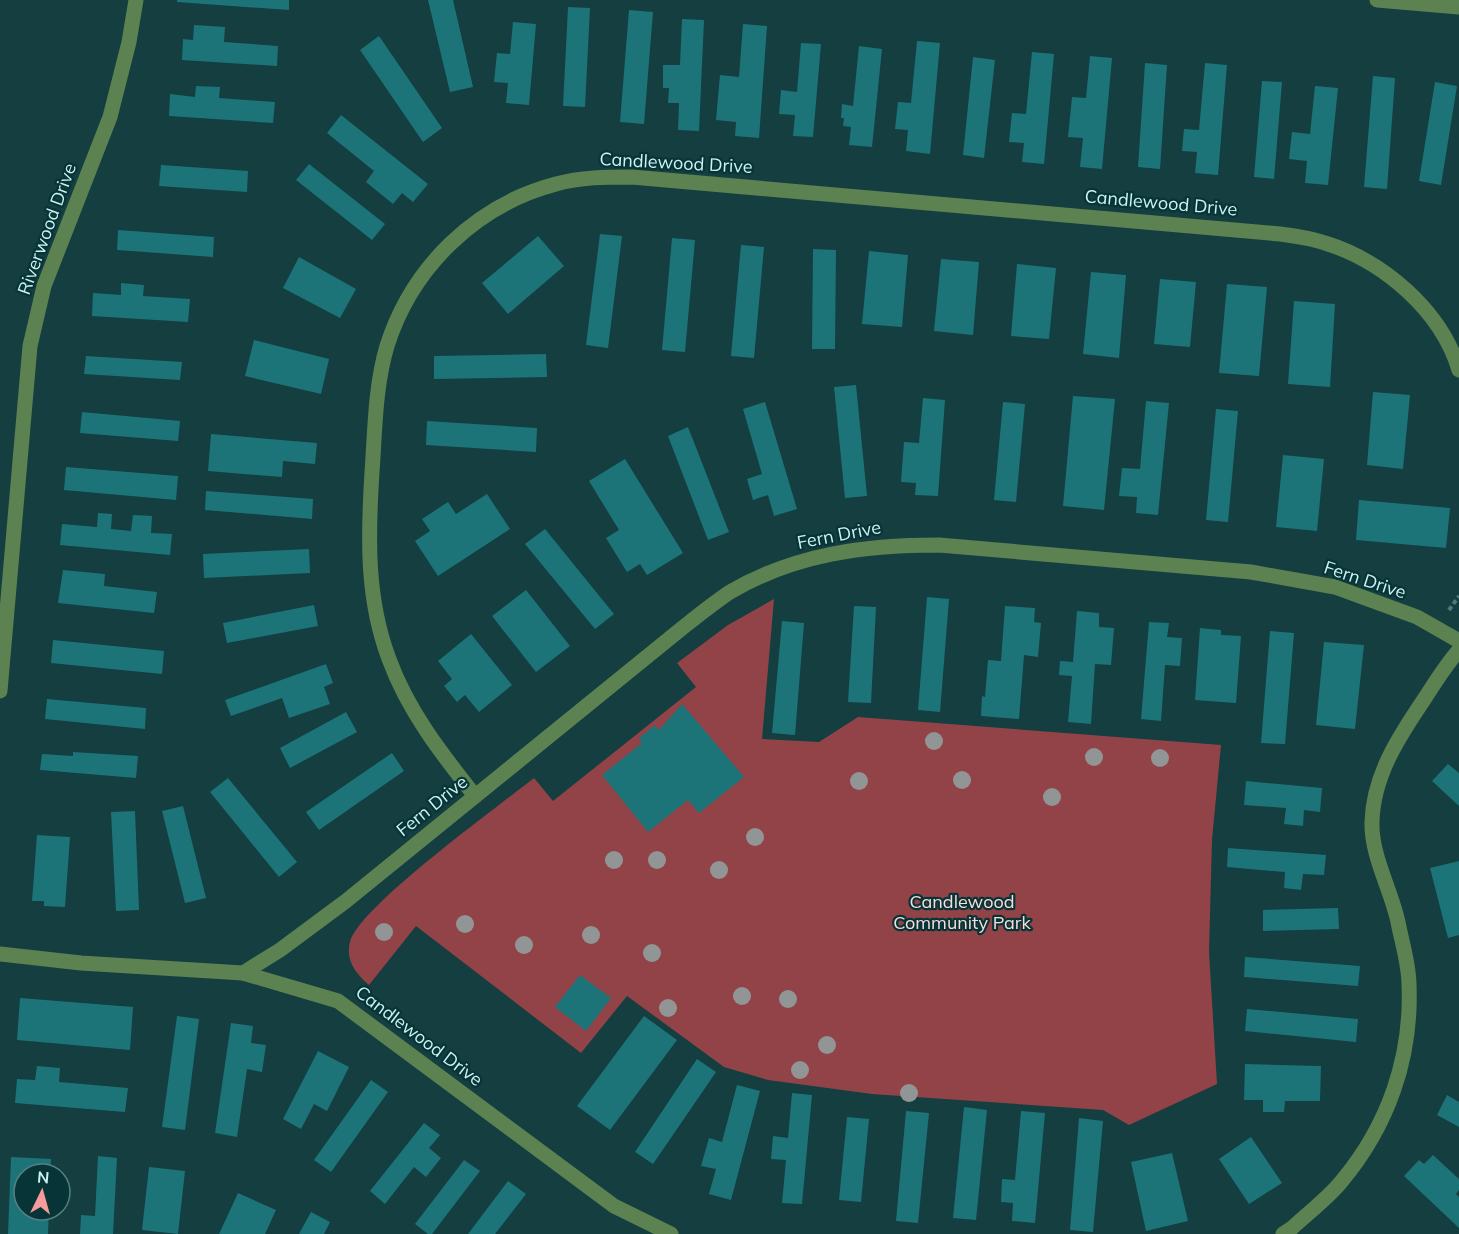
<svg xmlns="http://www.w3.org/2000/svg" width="1459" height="1234" viewBox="0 0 1459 1234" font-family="Mulish,sans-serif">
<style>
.green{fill:#924347}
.building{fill:#1c7478}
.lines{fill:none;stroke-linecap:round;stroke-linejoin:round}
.path{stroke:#51797b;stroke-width:4;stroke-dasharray:4.5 3;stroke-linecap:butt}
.minor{stroke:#5b8250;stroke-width:15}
.tree{fill:#929595}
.labels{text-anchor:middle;stroke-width:4.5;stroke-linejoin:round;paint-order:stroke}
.street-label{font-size:18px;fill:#cdf2f3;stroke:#073436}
.park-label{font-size:18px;fill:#f9dcdb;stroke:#073436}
</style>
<rect width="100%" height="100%" fill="#143e40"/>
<path class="green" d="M774,599L762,739L819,742L858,717L1221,745L1212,840L1209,952L1217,1084L1129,1125L1103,1110L872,1094L768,1080L724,1067L627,996L581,1053L416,926L369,985C356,974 345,960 350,942C359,907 499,806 534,778L553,801L696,687L677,663L728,625Z"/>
<g class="building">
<polygon points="177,0 289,0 289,10 177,2"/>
<polygon points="428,0 453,0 473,87 450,92"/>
<polygon points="568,7 590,8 585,107 563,106"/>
<polygon points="629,10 653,12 644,124 620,122"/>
<polygon points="682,19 704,20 699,131 678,130 679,103 668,103 669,88 663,88 663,65 680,65"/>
<polygon points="513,22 536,24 529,105 506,103 508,83 494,82 497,53 510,54"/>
<polygon points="743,24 767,26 759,138 735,136 736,122 716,120 720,75 739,77"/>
<polygon points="194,25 225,27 224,42 278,46 277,66 182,60 183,39 193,40"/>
<polygon points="379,36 442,128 423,142 360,50"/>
<polygon points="917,41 940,43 930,154 906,151 908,130 895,129 898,102 911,103"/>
<polygon points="801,43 821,44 813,137 793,136 795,115 779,114 781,90 797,92"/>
<polygon points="859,46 882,49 872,147 849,145 851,127 843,126 844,118 841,118 842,104 853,106"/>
<polygon points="1032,52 1054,54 1044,164 1022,162 1024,143 1009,142 1012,113 1026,114"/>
<polygon points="1090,56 1112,58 1102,169 1080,167 1083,138 1068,137 1072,97 1086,98"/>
<polygon points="973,57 995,60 984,158 963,155"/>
<polygon points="1145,63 1167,65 1160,169 1138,167"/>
<polygon points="1205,63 1227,65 1218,175 1195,173 1197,152 1182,151 1184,129 1199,130"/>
<polygon points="1373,76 1395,78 1387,189 1364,187"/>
<polygon points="1262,81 1282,82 1274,179 1254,177"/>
<polygon points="1435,82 1457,86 1441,185 1419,181"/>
<polygon points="196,86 220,87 219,98 275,102 273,123 169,116 170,94 195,97"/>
<polygon points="1315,86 1338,88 1328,185 1305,183 1307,161 1289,159 1292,132 1310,134"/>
<polygon points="341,115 428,184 413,202 402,193 393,204 366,182 374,171 327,133"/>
<polygon points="309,164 385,224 372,240 296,180"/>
<polygon points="161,165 248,171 247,192 159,186"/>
<polygon points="118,230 214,237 213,257 117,250"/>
<polygon points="600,234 622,236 608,348 586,345"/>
<polygon points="538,236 564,266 508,314 482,283"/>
<polygon points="672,238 695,240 685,352 662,350"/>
<polygon points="741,245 764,247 754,358 731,356"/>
<polygon points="813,249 836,250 835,349 812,349"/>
<polygon points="869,251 908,255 902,327 862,324"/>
<polygon points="299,257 356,289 340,318 283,288"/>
<polygon points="941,259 979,262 973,335 934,331"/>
<polygon points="1017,264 1056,268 1049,339 1011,336"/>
<polygon points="1091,272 1126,275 1119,358 1083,354"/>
<polygon points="1160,279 1196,282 1190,347 1154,344"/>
<polygon points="121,283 144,285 143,296 190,299 188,322 92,316 93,293 121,295"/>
<polygon points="1227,284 1267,287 1259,376 1219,373"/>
<polygon points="1294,301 1335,304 1330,387 1288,384"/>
<polygon points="254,340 329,359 321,394 245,376"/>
<polygon points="546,354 547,377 434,379 434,356"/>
<polygon points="86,356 182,362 180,380 84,374"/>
<polygon points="856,385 867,496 845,498 834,387"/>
<polygon points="1373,392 1410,395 1403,469 1367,465"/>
<polygon points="1073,396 1115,399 1104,510 1063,506"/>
<polygon points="923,398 945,400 938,496 915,495 916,483 901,482 904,442 919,443"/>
<polygon points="1146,401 1169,403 1158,515 1136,513 1137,497 1119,496 1122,468 1140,469"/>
<polygon points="765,402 797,509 774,516 768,495 753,500 747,479 762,474 743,409"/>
<polygon points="1003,402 1025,404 1016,502 994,500"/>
<polygon points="1216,409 1238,411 1228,522 1206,520"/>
<polygon points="82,412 180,421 178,441 80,433"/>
<polygon points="427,421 537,428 536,452 426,445"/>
<polygon points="688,427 729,532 708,540 668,436"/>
<polygon points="211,434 317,443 315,464 283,461 282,477 208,471"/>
<polygon points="1283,455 1324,459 1317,531 1276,527"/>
<polygon points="625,459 683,553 647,575 640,564 627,572 606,538 619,530 589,481"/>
<polygon points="66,467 178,476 176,500 64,490"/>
<polygon points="206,491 313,499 312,519 205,510"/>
<polygon points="487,494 510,529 438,576 415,541 430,531 422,519 448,502 456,514"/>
<polygon points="1359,500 1450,508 1446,548 1356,540"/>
<polygon points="98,513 112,514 111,529 131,531 133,515 152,516 151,533 172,534 170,555 60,545 62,524 97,527"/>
<polygon points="545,529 614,614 595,629 525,544"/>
<polygon points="309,549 310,573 204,578 203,554"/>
<polygon points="63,570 105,574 104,586 157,592 154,613 58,603"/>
<polygon points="526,590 570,646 536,672 492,616"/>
<polygon points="927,597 949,599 940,712 918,710"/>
<polygon points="314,605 318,626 227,643 223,623"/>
<polygon points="854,606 876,607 871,703 848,702"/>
<polygon points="1005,606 1035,608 1034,622 1041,623 1038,657 1024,655 1019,719 981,716 982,696 985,697 988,660 1001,661"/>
<polygon points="1077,611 1099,613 1099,627 1114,628 1111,665 1095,664 1091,724 1068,722 1072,676 1059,675 1060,661 1073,662"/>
<polygon points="782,621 804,623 795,735 772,733"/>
<polygon points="1149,622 1169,623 1167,637 1182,638 1180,666 1165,665 1161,721 1141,719"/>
<polygon points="1200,628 1221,630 1221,635 1241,636 1236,703 1195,700"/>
<polygon points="1270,631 1294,633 1285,744 1261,743"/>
<polygon points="471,634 512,685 479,712 465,695 457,702 444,686 452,679 438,661"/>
<polygon points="53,640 164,651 162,674 51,663"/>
<polygon points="1324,642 1364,645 1355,729 1316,725"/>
<polygon points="326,664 333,683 324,687 330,704 289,718 282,698 231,716 225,700"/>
<polygon points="47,699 146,708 145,729 45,719"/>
<polygon points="682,704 744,777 699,813 688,800 648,832 602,775 642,743 639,738 655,725 659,730"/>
<polygon points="346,712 357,732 290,768 280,748"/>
<polygon points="73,752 138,756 136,778 40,770 42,754 73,756"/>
<polygon points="392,753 404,771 319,830 306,812"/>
<polygon points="1448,764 1459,773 1459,806 1432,781"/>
<polygon points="228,778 297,862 279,877 210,792"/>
<polygon points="1246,781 1322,788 1320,812 1304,810 1303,826 1284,824 1286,808 1244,805"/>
<polygon points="183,806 206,898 185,903 162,811"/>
<polygon points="135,811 139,910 116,911 111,812"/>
<polygon points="37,835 70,837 65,907 44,906 44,901 32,901"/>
<polygon points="1228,848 1326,855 1324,875 1303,874 1301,890 1284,888 1285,872 1227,867"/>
<polygon points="1459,861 1459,935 1448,938 1430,868"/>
<polygon points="1338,908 1339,929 1263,931 1263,910"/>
<polygon points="1245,957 1360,966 1358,986 1244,977"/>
<polygon points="580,975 611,998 586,1031 555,1007"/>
<polygon points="20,998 133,1007 130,1050 17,1040"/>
<polygon points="1247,1009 1358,1019 1356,1042 1245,1031"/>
<polygon points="177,1016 199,1019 185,1130 162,1127"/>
<polygon points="644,1016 677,1040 610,1130 577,1106"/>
<polygon points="231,1023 253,1026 251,1043 266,1045 262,1072 247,1069 237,1137 215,1133"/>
<polygon points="318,1051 349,1067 327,1111 314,1104 301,1129 283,1119"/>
<polygon points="697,1059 716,1072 653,1164 635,1152"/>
<polygon points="1245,1064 1321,1066 1320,1101 1285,1101 1284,1112 1263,1112 1263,1100 1244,1100"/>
<polygon points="37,1066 60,1068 59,1082 128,1088 125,1112 15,1103 17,1079 35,1080"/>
<polygon points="371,1080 388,1092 331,1172 314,1160"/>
<polygon points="737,1085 760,1091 731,1200 709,1194 716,1169 701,1166 709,1138 722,1142"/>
<polygon points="792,1093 812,1095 802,1204 782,1203 786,1160 771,1159 773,1136 788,1138"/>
<polygon points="1447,1095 1459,1102 1459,1127 1437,1115"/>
<polygon points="964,1107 987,1110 976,1220 953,1218"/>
<polygon points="906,1111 929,1113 918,1223 896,1221"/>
<polygon points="1021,1111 1045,1113 1035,1223 1012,1221 1013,1203 1001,1202 1002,1179 1015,1180"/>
<polygon points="847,1117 869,1119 861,1202 839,1200"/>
<polygon points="1079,1118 1103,1121 1093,1232 1070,1230"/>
<polygon points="424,1123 440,1135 429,1148 441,1158 426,1177 414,1167 385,1204 370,1191"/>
<polygon points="1251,1137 1282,1183 1249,1204 1219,1159"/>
<polygon points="1172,1153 1188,1221 1146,1231 1131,1162"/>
<polygon points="1433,1155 1459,1179 1459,1190 1456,1194 1459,1197 1459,1228 1404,1176 1419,1160 1424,1164"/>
<polygon points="98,1156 117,1158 113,1234 80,1234 81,1215 95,1216"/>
<polygon points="11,1157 51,1159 50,1174 24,1174 24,1210 49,1210 48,1234 8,1234"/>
<polygon points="464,1160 480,1171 432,1234 428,1234 415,1224"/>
<polygon points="149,1167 185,1171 178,1234 142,1230"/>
<polygon points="508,1181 526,1194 495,1234 468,1234"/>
<polygon points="238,1193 276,1210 265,1234 219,1234"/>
<polygon points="311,1212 330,1222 324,1234 299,1234"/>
</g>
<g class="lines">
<polyline class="path" points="1449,610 1459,596"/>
<g class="minor">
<polyline points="1377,0 1459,7"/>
<polyline points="0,691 30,346 44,286 110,117 129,42 136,0"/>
<path d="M475,796C441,753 408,711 389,659C366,598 368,536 372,472C375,431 375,386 387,346C412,267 476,205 556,184C581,177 607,177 632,177L1280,234C1295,236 1311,238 1325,243C1383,261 1441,310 1459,370"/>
<polyline points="0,954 81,963 243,973 338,1001 614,1206 671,1234"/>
<path d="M243,973L280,950L346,901L686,625C700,614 715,602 730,592C795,554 865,545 939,545L1251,572L1335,587L1417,617L1459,641"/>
<path d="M1283,1234L1292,1228C1308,1213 1327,1199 1341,1182C1388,1126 1412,1058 1409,985C1409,964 1402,943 1398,922C1391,889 1371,856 1372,822C1373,775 1400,735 1425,698C1436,681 1446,665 1459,650"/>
</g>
</g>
<g class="tree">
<circle cx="934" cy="741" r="9"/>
<circle cx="1094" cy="757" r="9"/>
<circle cx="1160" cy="758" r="9"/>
<circle cx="962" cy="780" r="9"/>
<circle cx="859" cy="781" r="9"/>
<circle cx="1052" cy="797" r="9"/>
<circle cx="755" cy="837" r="9"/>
<circle cx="614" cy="860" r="9"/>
<circle cx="657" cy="860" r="9"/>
<circle cx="719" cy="870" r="9"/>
<circle cx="465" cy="924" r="9"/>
<circle cx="384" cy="932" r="9"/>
<circle cx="591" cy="935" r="9"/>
<circle cx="524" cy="945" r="9"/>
<circle cx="652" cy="953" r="9"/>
<circle cx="742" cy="996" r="9"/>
<circle cx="788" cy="999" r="9"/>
<circle cx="668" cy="1008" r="9"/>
<circle cx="827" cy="1045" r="9"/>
<circle cx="800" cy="1070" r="9"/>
<circle cx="909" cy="1093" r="9"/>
</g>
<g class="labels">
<g class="street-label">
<text transform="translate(676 163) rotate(3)" y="6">Candlewood Drive</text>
<text transform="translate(1161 203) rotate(5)" y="6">Candlewood Drive</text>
<text transform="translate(47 229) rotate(-70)" y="6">Riverwood Drive</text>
<text transform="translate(839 535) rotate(-11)" y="6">Fern Drive</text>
<text transform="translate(1365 580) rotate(18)" y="6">Fern Drive</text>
<text transform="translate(432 806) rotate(-39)" y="6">Fern Drive</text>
<text transform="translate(419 1036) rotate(37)" y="6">Candlewood Drive</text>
</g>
<g class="park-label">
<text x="962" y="908">Candlewood<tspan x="962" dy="21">Community Park</tspan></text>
</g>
</g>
<g transform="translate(42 1192) rotate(5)"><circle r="28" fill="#073436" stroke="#568082" stroke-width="1.5"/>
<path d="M0-4.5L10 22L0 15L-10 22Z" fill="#f59b9c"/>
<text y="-9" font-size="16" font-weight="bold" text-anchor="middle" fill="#cdf2f3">N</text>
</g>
</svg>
